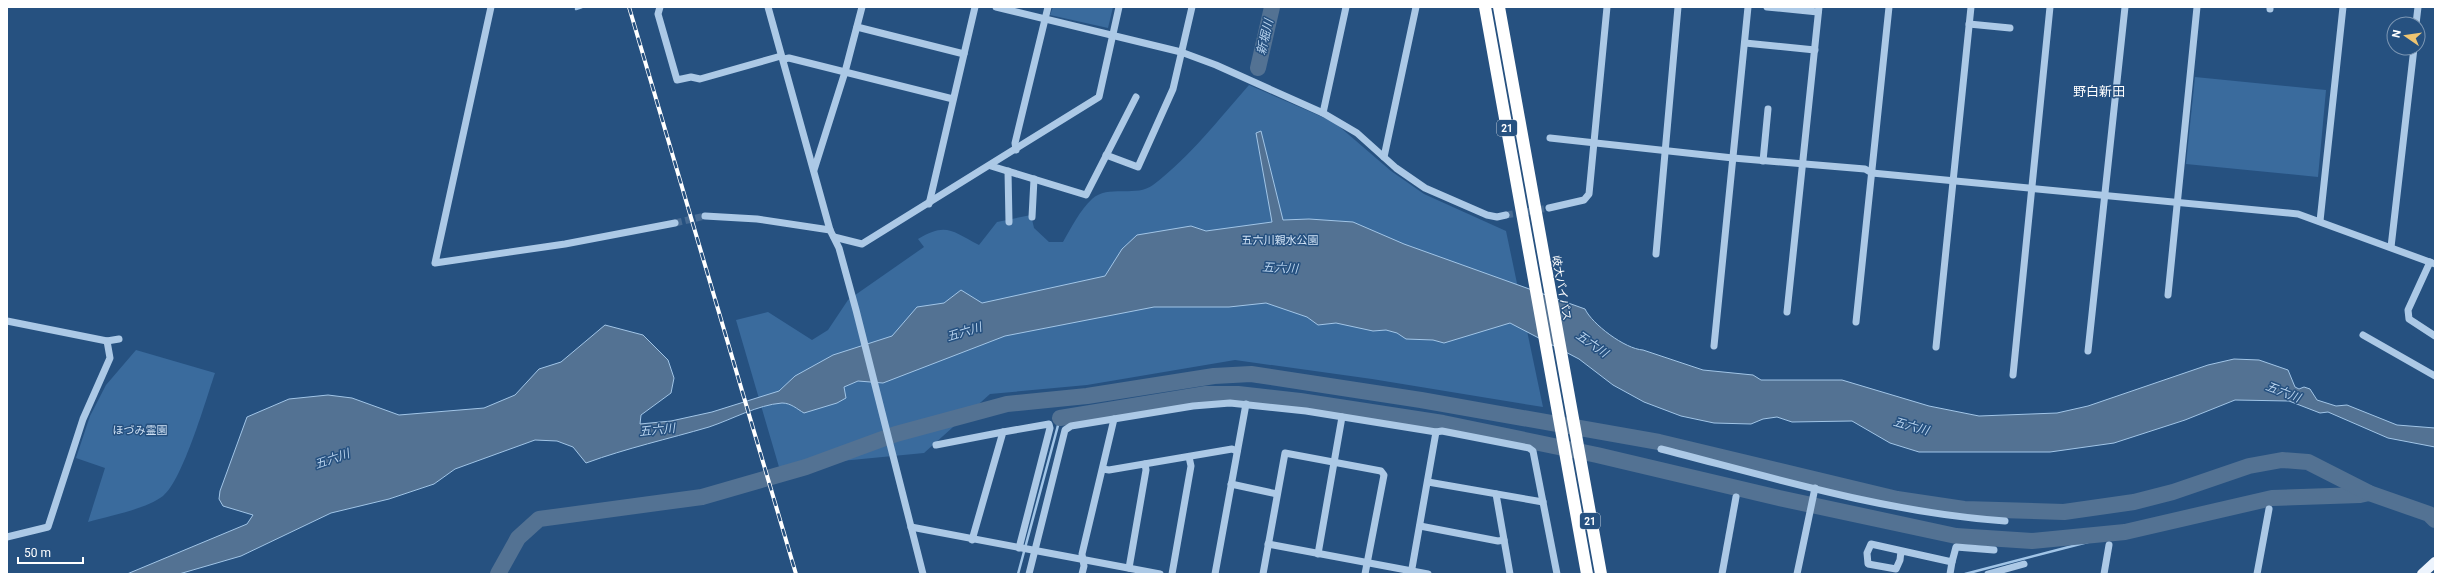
<svg xmlns="http://www.w3.org/2000/svg" width="2442" height="581" viewBox="0 0 2442 581" font-family="Roboto,'Noto Sans JP',sans-serif">
<style>
.green{fill:#3a6b9d}
.water{fill:#537293;stroke:#a1c5e7}
.lines{fill:none;stroke-linecap:round;stroke-linejoin:round}
.stream{stroke:#a1c5e7;stroke-width:2.5}
.river{stroke:#537293;stroke-width:16}
.minor-tunnel{stroke:#476b93;stroke-width:7;stroke-dasharray:7 3.5;stroke-linecap:butt}
.minor{stroke:#acc9e6;stroke-width:7}
.major{stroke:#edf4fd;stroke-width:10}
.highway{stroke:#fff;stroke-width:12}
.rail-casing{stroke:#fff;stroke-width:4}
.rail{stroke:#265180;stroke-width:2.5;stroke-dasharray:8;stroke-linecap:butt}
.labels{text-anchor:middle;stroke-width:3;stroke-linejoin:round;paint-order:stroke}
.shield{fill:#265180;stroke:#becbd9;stroke-width:1}
.shield-label{font-size:10px;font-weight:bold;fill:#fff}
.park-label{font-size:11px;fill:#d0e2f5;stroke:#265180}
.street-label{font-size:11px;fill:#fff;stroke:#265180}
.water-label{font-size:12px;font-style:italic;fill:#b8d3ee;stroke:#265180}
.quarter-label{font-size:13px;fill:#fff;stroke:#265180}
</style>
<rect width="100%" height="100%" fill="#265180"/>
<g class="green">
<polygon points="1053,7 1113,7 1108,28 1050,15"/>
<polygon points="2195,77 2326,90 2318,177 2186,164"/>
<path d="M1249,85L1334,122L1391,171L1424,194L1506,231L1543,407L1372,379L1235,360L1087,385L990,394L924,453L779,467L736,320L768,312L812,340L828,330L848,300L924,247L918,239C946,222 952,231 979,245L997,222L1031,215L1034,228L1049,242H1063C1071,228 1080,210 1092,199C1108,184 1135,198 1153,185C1190,157 1219,119 1249,85Z"/>
<path d="M136,350L215,373C206,399 183,480 163,496C146,509 109,516 88,522L105,468L76,458L90,416L106,385Z"/>
</g>
<path class="water" d="M1261,131L1283,220L1309,219L1353,222L1404,244L1585,309C1592,324 1625,349 1643,350L1703,370L1753,375L1761,380H1842L1929,406L1979,416L2057,413L2088,406L2208,365L2234,359L2259,360L2288,370L2295,387L2299,389L2304,387L2310,389L2317,400L2336,406L2347,405L2397,425L2435,428V447L2388,438L2328,412L2320,413L2289,401L2235,400L2185,420L2114,443L2050,452H1919L1890,443L1852,421L1792,422L1777,417L1763,419L1751,424L1714,423L1681,416L1644,402L1613,385L1579,359L1510,323L1444,343L1433,340L1406,339L1397,333L1386,330L1373,331L1336,323L1318,325L1307,317L1266,303L1229,307H1154L1005,336L883,383L858,381L844,387L846,398L837,403L804,413C797,409 791,403 782,403C757,405 733,419 709,427C668,439 627,448 586,463L573,447L557,441L535,440L455,469L434,484L389,499L331,513L241,556L179,574H127L247,524L253,515L223,506L219,499L220,491L247,417L289,399L328,395L352,398L399,415L484,408L515,395L539,369L561,362L605,325L643,335L668,360L674,378L671,393L641,415L640,424L671,421L712,412L779,391L795,376L833,355L892,336L917,307L944,303L961,290L982,303L1105,276L1122,249L1137,235L1191,226L1206,231L1272,222L1256,133Z"/>
<g class="lines">
<g class="stream">
<polyline points="576,9 582,7"/>
<polyline points="1018,574 1060,418"/>
<polyline points="1965,574 2088,542 2088,536"/>
</g>
<g class="river">
<polyline points="1258,68 1272,7"/>
<polyline points="1060,418 1206,394 1238,394 1300,401 1443,423 1597,455 1779,498 1956,536 2032,541 2125,532 2272,498 2360,495 2369,493"/>
<polyline points="498,574 518,538 539,519 702,497 806,467 896,434 1007,404 1087,396 1214,376 1251,374 1421,400 1659,442 1897,499 1964,509 2064,512 2134,502 2173,492 2249,466 2282,460 2308,462 2369,493 2429,514 2435,520"/>
</g>
<g class="minor-tunnel">
<polyline points="1506,215 1549,208"/>
<polyline points="675,223 705,216"/>
</g>
<g class="minor">
<polyline points="491,7 435,263 565,244 675,223"/>
<polyline points="660,7 658,14 677,80 691,77 700,79 781,56"/>
<polyline points="768,7 830,230 839,248 856,310 923,574"/>
<polyline points="996,7 1181,52 1216,65 1323,113 1357,133 1396,168 1425,188 1487,215 1497,217 1506,215"/>
<polyline points="1767,7 1818,12"/>
<polyline points="2270,9 2270,7"/>
<polyline points="1969,24 2010,28"/>
<polyline points="2416,24 2418,7"/>
<polyline points="857,27 964,54"/>
<polyline points="1745,43 1815,50"/>
<polyline points="784,59 789,58 953,99"/>
<polyline points="1323,113 1346,7"/>
<polyline points="1550,138 1733,158 1865,169 1872,173 2298,214 2435,264"/>
<polyline points="1016,150 1015,143 1048,7"/>
<polyline points="1106,155 1138,167 1173,89 1192,7"/>
<polyline points="1384,157 1416,7"/>
<polyline points="1763,161 1768,109"/>
<polyline points="991,166 1086,195 1136,97"/>
<polyline points="814,170 845,72 862,7"/>
<polyline points="1008,171 1009,222"/>
<polyline points="929,204 975,7"/>
<polyline points="1549,208 1584,200 1589,194 1607,7"/>
<polyline points="705,216 757,219 830,230"/>
<polyline points="1032,217 1034,179"/>
<polyline points="2320,221 2343,7"/>
<polyline points="834,237 862,244 1099,97 1119,7"/>
<polyline points="2391,247 2414,48"/>
<polyline points="1656,254 1678,7"/>
<polyline points="2430,262 2408,310 2409,319 2435,336"/>
<polyline points="2168,295 2197,7"/>
<polyline points="1787,312 1819,7"/>
<polyline points="7,321 107,341 119,339"/>
<polyline points="1856,322 1889,7"/>
<polyline points="2363,335 2435,376"/>
<polyline points="1714,346 1748,7"/>
<polyline points="1936,347 1971,7"/>
<polyline points="2088,351 2125,7"/>
<polyline points="2013,375 2050,7"/>
<polyline points="936,445 1003,432"/>
<path d="M1661,449C1774,478 1888,513 2005,521"/>
<polyline points="1103,469 1109,470 1232,449 1237,451"/>
<polyline points="1428,482 1543,502"/>
<polyline points="1231,484 1277,494"/>
<polyline points="1496,494 1510,574"/>
<polyline points="1420,526 1498,541 1504,540"/>
<polyline points="911,527 1160,574"/>
<polyline points="7,537 48,527 83,419 110,358 107,341"/>
<polyline points="972,540 1003,432 1049,424 1050,428 1019,548"/>
<polyline points="1268,544 1428,574"/>
<polyline points="1901,551 1900,560 1896,569 1868,564 1867,553 1871,544 1952,562 1956,547 1994,550"/>
<polyline points="1318,554 1342,417"/>
<polyline points="1129,568 1146,470 1145,464"/>
<polyline points="1029,574 1065,430 1071,426 1193,406 1230,403 1306,411 1436,432 1442,431 1529,448 1533,451 1557,574"/>
<polyline points="1082,574 1084,566 1082,554 1114,419"/>
<polyline points="1172,574 1191,466 1189,457"/>
<polyline points="1215,574 1246,404"/>
<polyline points="1263,574 1285,453 1381,471 1384,475 1365,574"/>
<polyline points="1411,574 1436,432"/>
<polyline points="1722,574 1736,497"/>
<polyline points="1797,574 1815,488"/>
<polyline points="1950,574 1952,562"/>
<polyline points="1988,574 2024,564"/>
<polyline points="2104,574 2109,545"/>
<polyline points="2257,574 2269,509"/>
</g>
<polyline class="major" points="2422,574 2435,562"/>
<g class="highway">
<polyline points="1485,7 1587,574"/>
<polyline points="1499,7 1601,574"/>
</g>
<defs>
<polyline id="rail" points="629,7 796,574"/>
</defs>
<use href="#rail" class="rail-casing"/>
<use href="#rail" class="rail"/>
</g>
<g class="labels">
<g class="shield">
<rect x="1497" y="120" width="20" height="16" rx="3"/>
<rect x="1580" y="513" width="20" height="16" rx="3"/>
</g>
<g class="shield-label">
<text x="1507" y="132">21</text>
<text x="1590" y="525">21</text>
</g>
<g class="park-label">
<text x="1280" y="244">五六川親水公園</text>
<text x="140" y="434">ほづみ霊園</text>
</g>
<g class="street-label">
<text transform="translate(1562 288) rotate(80)" y="4">岐大バイパス</text>
</g>
<g class="water-label">
<text transform="translate(1265 37) rotate(-77)" y="4">新堀川</text>
<text transform="translate(1280 268) rotate(3)" y="4">五六川</text>
<text transform="translate(964 332) rotate(-17)" y="4">五六川</text>
<text transform="translate(1592 344) rotate(35)" y="4">五六川</text>
<text transform="translate(2283 392) rotate(21)" y="4">五六川</text>
<text transform="translate(1911 426) rotate(16)" y="4">五六川</text>
<text transform="translate(657 430) rotate(-6)" y="4">五六川</text>
<text transform="translate(332 459) rotate(-19)" y="4">五六川</text>
</g>
<g class="quarter-label">
<text x="2099" y="96">野白新田</text>
</g>
</g>
<rect width="2442" height="581" fill="none" stroke="#ffffff" stroke-width="16"/>
<g transform="translate(2406 36) rotate(283)"><circle r="19" fill="#265180" stroke="#7d97b3"/>
<path d="M0-3L7 15L0 10L-7 15Z" fill="#efc571"/>
<text y="-6" font-size="11" font-weight="bold" text-anchor="middle" fill="#ffffff">N</text>
</g>
<path d="M18 557v6h65v-6" fill="none" stroke="#ffffff" stroke-width="2"/>
<text x="24" y="557" font-size="12" fill="#ffffff" stroke="#265180" stroke-width="3" paint-order="stroke">50 m</text>
</svg>
